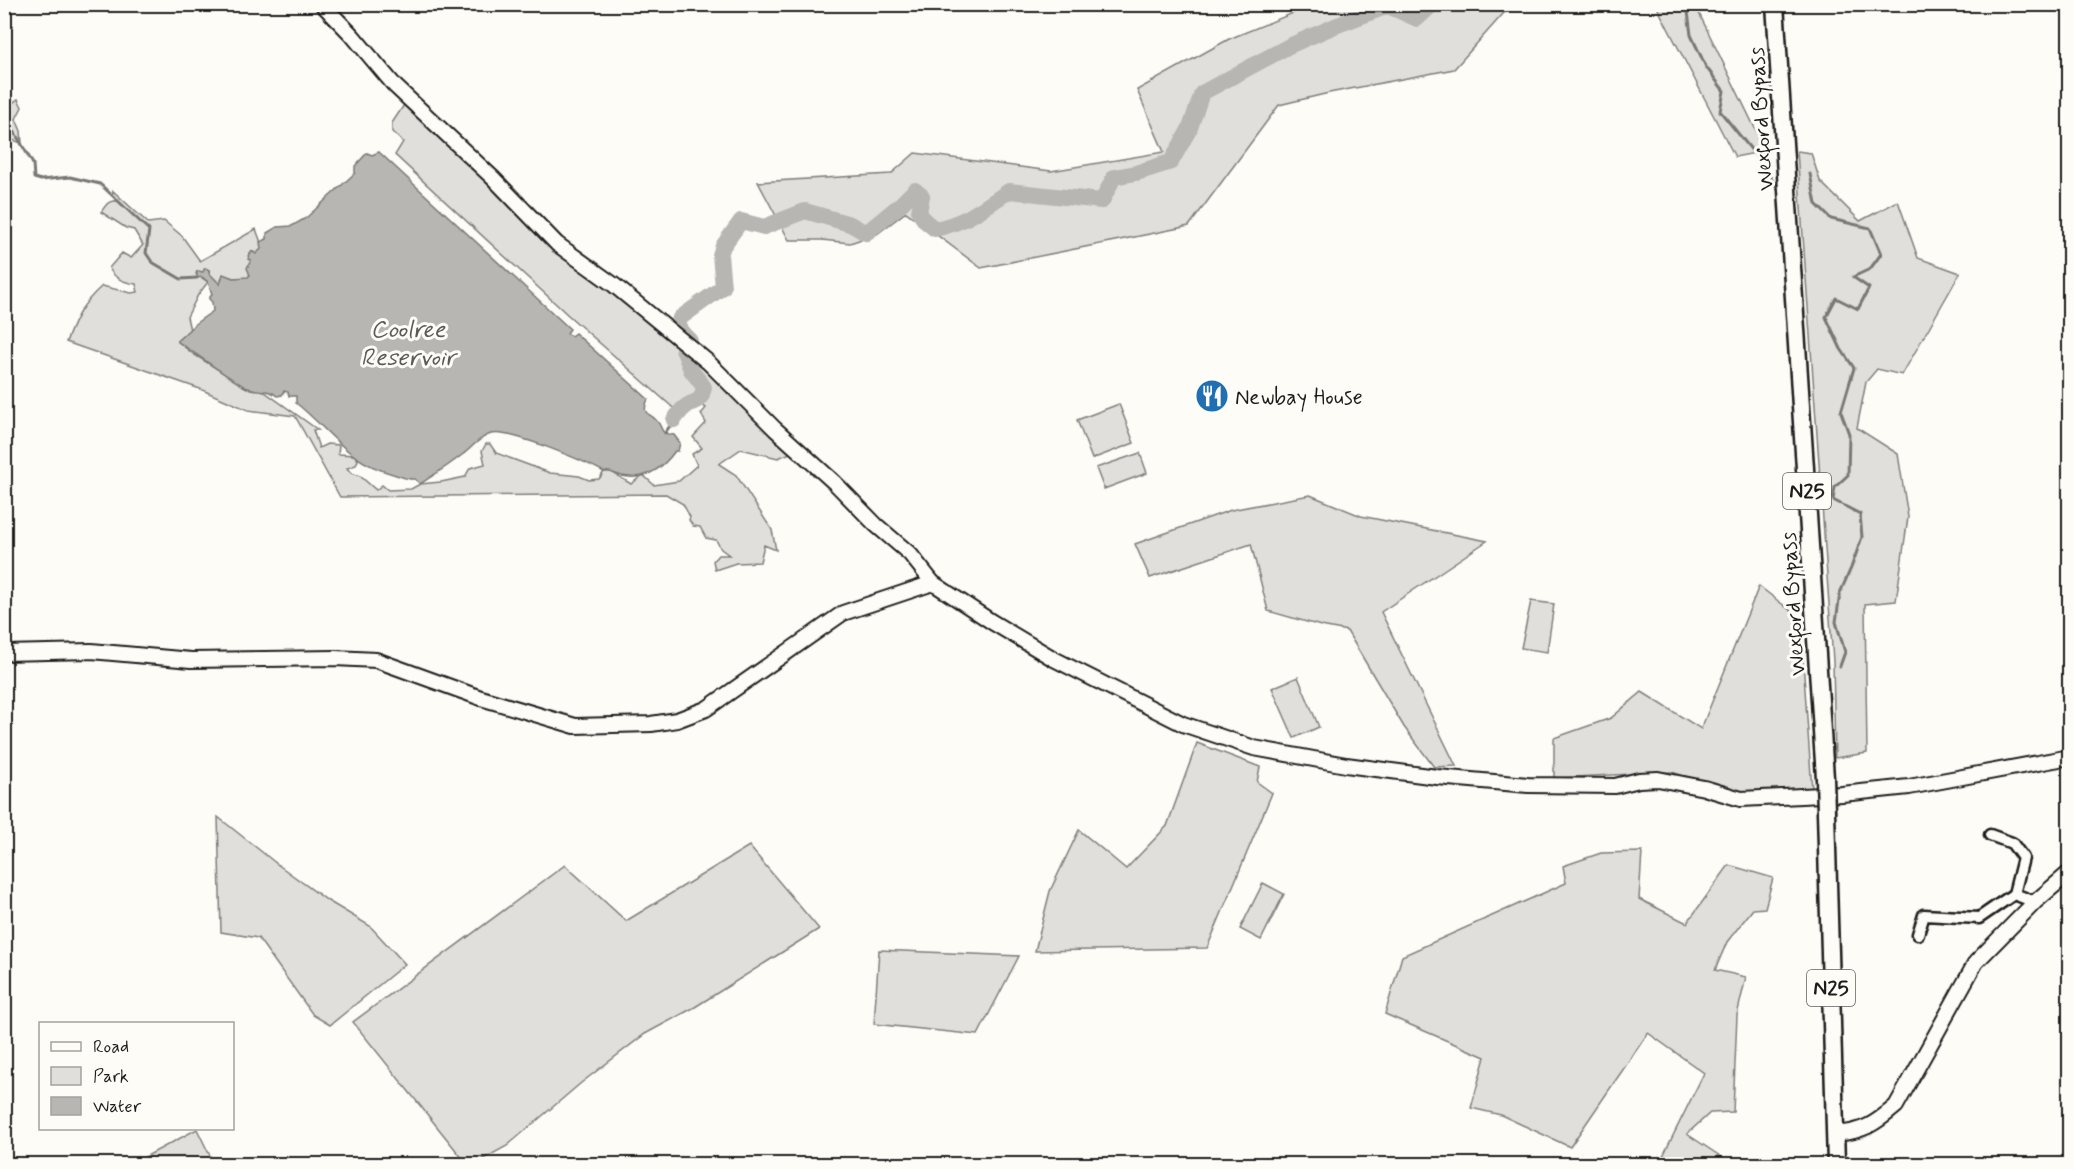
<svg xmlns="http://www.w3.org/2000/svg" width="2074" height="1169" viewBox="0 0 2074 1169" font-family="Mynerve,sans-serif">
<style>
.green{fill:#e0dfdb;stroke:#7e7e7c;stroke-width:1.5}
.water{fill:#b7b6b2;stroke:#797876;stroke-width:1.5}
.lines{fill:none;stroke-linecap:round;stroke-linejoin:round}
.stream{stroke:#797876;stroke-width:3}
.river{stroke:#b7b6b2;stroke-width:16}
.minor-casing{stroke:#1c1c1c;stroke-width:15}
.tertiary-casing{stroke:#1c1c1c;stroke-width:18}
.trunk-casing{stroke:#1c1c1c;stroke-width:21}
.minor{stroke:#fdfcf7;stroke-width:10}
.tertiary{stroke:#fdfcf7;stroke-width:14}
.trunk{stroke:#fdfcf7;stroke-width:16}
.trunk-bridge-casing{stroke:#1c1c1c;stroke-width:21;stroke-linecap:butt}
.trunk-bridge{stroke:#fdfcf7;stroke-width:16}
.labels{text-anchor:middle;stroke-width:6;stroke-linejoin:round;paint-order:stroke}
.shield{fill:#fdfcf7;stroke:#605f5e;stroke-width:1.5}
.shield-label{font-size:21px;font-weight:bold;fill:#1c1c1c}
.street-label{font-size:22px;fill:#1c1c1c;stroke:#fdfcf7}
.poi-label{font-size:22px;fill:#1c1c1c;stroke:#fdfcf7;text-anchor:start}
.water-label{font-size:24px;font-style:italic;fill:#5a5a58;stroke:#fdfcf7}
</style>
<rect width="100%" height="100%" fill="#fdfcf7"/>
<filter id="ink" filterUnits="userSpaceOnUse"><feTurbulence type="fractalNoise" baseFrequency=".0167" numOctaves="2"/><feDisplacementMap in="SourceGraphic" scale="12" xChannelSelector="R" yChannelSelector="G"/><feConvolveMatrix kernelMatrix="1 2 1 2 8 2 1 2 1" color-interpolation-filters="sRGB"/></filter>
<g filter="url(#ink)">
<g class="green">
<polygon points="1313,5 1511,5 1454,69 1329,93 1279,105 1189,226 981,268 906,212 877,234 850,243 822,240 789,240 758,182 891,174 915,153 1051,171 1164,152 1137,90 1229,39"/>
<polygon points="1656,5 1698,5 1696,7 1766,151 1735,157"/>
<polygon points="18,99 22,107 16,119 21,131 22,143 5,138 5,109"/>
<path d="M406,102L610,290L704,366L793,452L778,458L741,449L719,464L736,475L772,530L776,550L764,545L760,562L736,563L715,570L713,561L718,555H729L721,549L716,540L706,538L700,527L693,526L689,520L690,517L683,504L666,494L340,497L295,416L248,410L200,389L66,342C76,317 81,305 102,286L131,293L138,292L136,284C123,282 115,279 109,268L122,253L131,258L143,245L134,230L126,228L101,212C106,205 108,200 117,201L112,195L113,191L148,223L164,221L182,236L200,261L256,229L263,248L256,254L252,251L248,256L251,260L249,278H233L223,275L220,285L210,276L209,270L205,268L203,272L197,271L196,274L208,282L198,295L187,317L190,330L177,341L193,354L248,388L262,390L318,430H313L319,448L327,444L339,445L338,454L355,455L358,460L356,465L347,468L351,473L360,476L376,490L382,485L388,490L411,489L420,484L441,482L465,477L470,468L485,464L482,451L486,444H490L496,453L550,473L579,476L589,480L599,479L604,472L610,471L631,484L643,475L654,485L679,481L697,465L692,454L702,448L693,437L706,423L701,414L706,408L697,402L685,406L679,413L568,315L395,155L403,142L392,132V123Z"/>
<polygon points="1797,151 1811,153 1820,181 1860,221 1898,201 1918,258 1960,273 1902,375 1877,369 1866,382 1857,428 1898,454 1908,517 1896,601 1865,604 1867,753 1835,758 1833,661"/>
<polygon points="1119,404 1134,443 1092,459 1077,420"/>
<polygon points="1140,453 1147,473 1104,489 1096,468"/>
<polygon points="1310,495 1361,516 1487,541 1381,612 1456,766 1434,767 1404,727 1347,631 1321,626 1268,611 1251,544 1150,578 1135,544 1231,510"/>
<polygon points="1759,586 1800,618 1812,790 1736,792 1672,772 1554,778 1554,738 1611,718 1642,692 1701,729"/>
<polygon points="1531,601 1554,604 1547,652 1521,648"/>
<polygon points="1298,677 1319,727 1294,738 1272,688"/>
<polygon points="1197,743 1260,767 1257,782 1272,793 1207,948 1035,951 1050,891 1079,830 1126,869 1167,826"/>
<polygon points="218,817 277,864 328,901 370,926 405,964 330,1025 313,1015 258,938 221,932"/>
<polygon points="749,846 819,929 695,1007 645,1034 581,1083 507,1146 474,1164 467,1164 353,1022 565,865 626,921"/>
<polygon points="1642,852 1639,899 1687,923 1729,865 1773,878 1765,908 1753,909 1727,942 1715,970 1746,977 1737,1015 1733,1112 1710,1113 1687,1134 1732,1164 1659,1164 1704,1073 1648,1033 1570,1147 1501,1115 1471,1108 1485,1057 1385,1014 1402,956 1566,883 1563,866 1601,853"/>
<polygon points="1263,883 1284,894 1261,940 1240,929"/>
<polygon points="879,950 1019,956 978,1035 874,1024"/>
<polygon points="197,1129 214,1164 132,1164"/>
</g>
<path class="water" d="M379,152L570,329L567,333L571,336L575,333L648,399C641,416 649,412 656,420C665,428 656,432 674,435L680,443L678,451H675C662,469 645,481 622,476C615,474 611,471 604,472C586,462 510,429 491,434C479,437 472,448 462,455C448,466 434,475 420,484L415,479C406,480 401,476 393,474C347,462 330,430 296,403V396H289L288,392L284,391L282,395L277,396C268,388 255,392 245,387C221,373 199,356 177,341L196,323L213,311L212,302L209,299L212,294L208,282L202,277L197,278V271L203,272L205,268L209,270V273L220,284L223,274L233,278L248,277L250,275L247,268L251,260L248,259L252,251L256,254L261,249L260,242L267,239V233L277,227L292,226L306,218L355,173V166L367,153L372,155Z"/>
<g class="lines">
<g class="stream">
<polyline points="1687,4 1691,35 1706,67 1724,91 1720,111 1762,163 1777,188"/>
<polyline points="4,127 14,131 33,164 34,178 41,180 70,177 100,184 149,230 146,253 152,262 181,279 197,278"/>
<polyline points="1810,174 1816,204 1831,219 1870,228 1881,254 1870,269 1853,277 1869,288 1858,309 1836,298 1826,317 1841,349 1854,368 1841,412 1849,434 1848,475 1835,487 1833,500 1860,514 1862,537 1851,568 1840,593 1836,622 1845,652 1840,666"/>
<polyline points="665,433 674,420"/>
</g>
<g class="river">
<path d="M690,341L678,326L680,318L723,287L720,255L723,246L741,221L764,227L805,211L850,224L866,233L900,205L915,190L922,196L919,212L925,221L935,229C967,222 982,209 1009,191L1102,201L1114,177L1136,173L1171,162L1190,128L1202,93L1289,46L1335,26L1388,6L1417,19L1433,4"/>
<path d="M674,420C677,416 680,411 684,408C694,398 700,407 704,387L691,370L683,349"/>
</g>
<defs>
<g id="minor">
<polyline points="1990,835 2012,843 2023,858 2014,894"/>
<polyline points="1918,934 1924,915 1979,918 2014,894 2035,902"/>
</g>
<g id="tertiary">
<polyline points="322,4 352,35 395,86 493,178 557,244 614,285 708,362 775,429 835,483 876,525 910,554 933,583 992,622 1054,659 1183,724 1254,748 1346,765 1437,777 1528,785 1615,786 1639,780 1658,779 1704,788 1741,799 1842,794 1909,787 2070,757"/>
<polyline points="4,653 91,651 191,660 335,658 376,660 481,698 575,726 651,724 677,720 706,709 843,613 933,583"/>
<path d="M1835,1134C1863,1132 1875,1124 1896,1106L1976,962L2035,902L2070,872"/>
</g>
<g id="trunk">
<polyline points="1775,4 1825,778"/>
<polyline points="1826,812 1836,1164"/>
</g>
</defs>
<use href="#minor" class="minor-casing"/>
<use href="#tertiary" class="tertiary-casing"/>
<use href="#trunk" class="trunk-casing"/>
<use href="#minor" class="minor"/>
<use href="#tertiary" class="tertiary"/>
<use href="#trunk" class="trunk"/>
<defs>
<polyline id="trunk-bridge" points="1825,778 1826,812"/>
</defs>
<use href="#trunk-bridge" class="trunk-bridge-casing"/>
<use href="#trunk-bridge" class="trunk-bridge"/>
</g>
</g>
<defs>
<symbol id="restaurant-disc" viewBox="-11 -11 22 22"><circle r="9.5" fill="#1f6fb2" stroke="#fdfcf7"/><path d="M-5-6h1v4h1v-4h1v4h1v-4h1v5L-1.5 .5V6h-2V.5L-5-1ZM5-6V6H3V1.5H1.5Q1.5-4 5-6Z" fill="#fff"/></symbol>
</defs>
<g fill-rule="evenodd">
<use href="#restaurant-disc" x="1193" y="377" width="38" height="38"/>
</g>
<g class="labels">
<g class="shield">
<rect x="1783" y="473" width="48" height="36" rx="4.5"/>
<rect x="1807" y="970" width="48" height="36" rx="4.5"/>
</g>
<g class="shield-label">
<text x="1807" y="498">N25</text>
<text x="1831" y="995">N25</text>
</g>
<g class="street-label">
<text transform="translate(1760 119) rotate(-94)" y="8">Wexford Bypass</text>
<text transform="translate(1792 604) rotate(-94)" y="8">Wexford Bypass</text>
</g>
<g class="poi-label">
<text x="1235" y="404">Newbay House</text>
</g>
<g class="water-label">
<text x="408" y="337">Coolree<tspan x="408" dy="28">Reservoir</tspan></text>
</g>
</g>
<rect width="2074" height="1169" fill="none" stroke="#fdfcf7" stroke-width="24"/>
<rect x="12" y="12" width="2050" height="1145" fill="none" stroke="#1c1c1c" stroke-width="2" filter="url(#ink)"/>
<rect x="39" y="1022" width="195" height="108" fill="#fdfcf7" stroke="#a3a29f" stroke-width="1.5"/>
<rect x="51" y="1042" width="30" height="9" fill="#fdfcf7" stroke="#a3a29f" stroke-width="1.5"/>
<text x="93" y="1052" font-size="18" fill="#1c1c1c">Road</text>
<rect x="51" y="1067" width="30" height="18" fill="#e0dfdb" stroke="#a3a29f" stroke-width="1.5"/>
<text x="93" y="1082" font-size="18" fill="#1c1c1c">Park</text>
<rect x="51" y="1097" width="30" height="18" fill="#b7b6b2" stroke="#a3a29f" stroke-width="1.5"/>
<text x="93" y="1112" font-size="18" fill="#1c1c1c">Water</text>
</svg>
